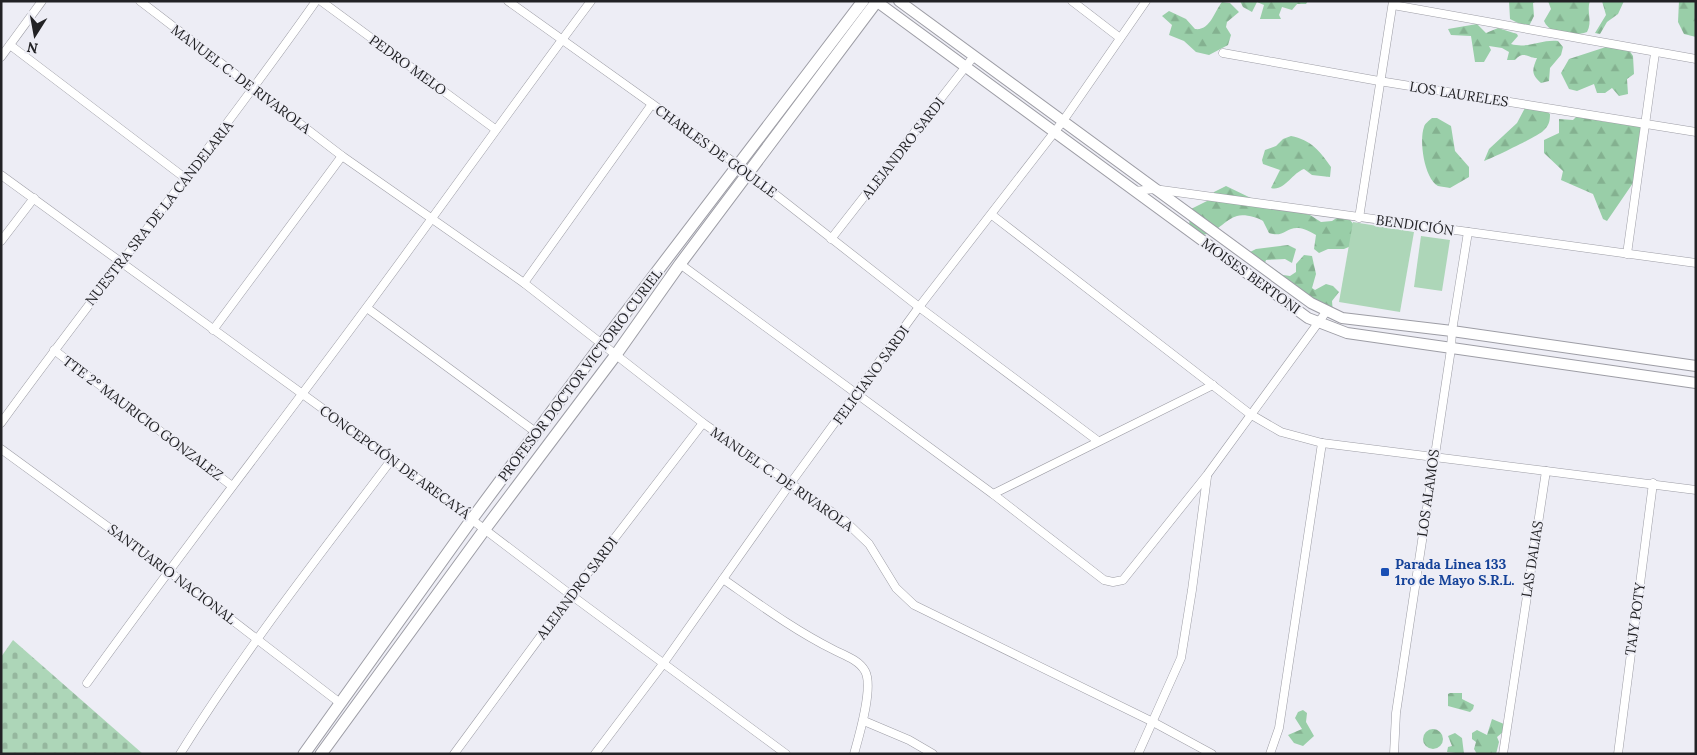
<svg xmlns="http://www.w3.org/2000/svg" width="1697" height="755" viewBox="0 0 1697 755" font-family="Lora,serif">
<style>
.forest{fill:url(#forest-firs)}
.cemetery{fill:url(#cemetery-stones)}
.garden{fill:#add6b8}
.lines{fill:none;stroke-linecap:round;stroke-linejoin:round}
.minor-casing{stroke:#9d9da5;stroke-width:9}
.tertiary-casing{stroke:#9d9da5;stroke-width:12}
.secondary-casing{stroke:#9d9da5;stroke-width:13}
.minor{stroke:#fff;stroke-width:8}
.tertiary{stroke:#fff;stroke-width:10}
.secondary{stroke:#fff;stroke-width:11}
.transit-dot{fill:#1a4fb4;stroke:#ededf5;stroke-width:2}
.labels{text-anchor:middle;stroke-width:4;stroke-linejoin:round;paint-order:stroke}
.street-label{font-size:14px;fill:#222225;stroke:#ededf5}
.transit-label{font-size:14px;font-weight:bold;fill:#164399;stroke:#ededf5;text-anchor:start}
</style>
<defs>
<pattern id="forest-firs" width="22" height="20" patternUnits="userSpaceOnUse" patternTransform="scale(1.25)"><rect width="22" height="20" fill="#99cea8"/><path d="M5 1l3.5 6h-7zM16 11l3.5 6h-7z" fill="#84b190"/></pattern>
<pattern id="cemetery-stones" width="16" height="16" patternUnits="userSpaceOnUse" patternTransform="scale(1.25)"><rect width="16" height="16" fill="#add6b8"/><path d="M2 7V4a2 2 0 0 1 4 0v3zM10 15v-3a2 2 0 0 1 4 0v3z" fill="#95b79e"/></pattern>
</defs>
<rect width="100%" height="100%" fill="#ededf5"/>
<g class="forest">
<polygon points="1240,1 1308,1 1306,4 1297,4 1292,10 1282,7 1279,15 1281,19 1260,19 1264,5 1257,2 1252,12 1243,7"/>
<polygon points="1509,1 1537,1 1533,3 1534,16 1528,28 1510,19"/>
<path d="M1548,1H1590C1586,11 1593,21 1587,32C1575,37 1549,35 1544,21L1551,9Z"/>
<polygon points="1602,1 1624,1 1618,14 1607,22 1600,34 1595,33 1606,15"/>
<polygon points="1679,1 1696,1 1696,37 1684,34 1678,22"/>
<path d="M1222,2L1230,3L1239,12L1227,22L1226,27L1231,35L1228,45L1209,55L1196,52L1184,41L1169,35L1172,25L1162,16L1169,11L1186,19L1195,29C1210,31 1214,12 1222,2Z"/>
<path d="M1477,24L1486,33L1498,28L1517,34L1518,36L1511,44C1528,49 1542,39 1558,41L1563,47L1561,55L1550,68L1549,81L1541,83C1531,74 1532,70 1537,58C1527,58 1524,50 1515,60H1507L1509,52L1502,48L1489,46L1491,50L1484,62H1475L1471,36L1451,35L1448,29Z"/>
<polygon points="1609,46 1629,50 1633,56 1634,74 1627,79 1628,94 1619,96 1612,88 1605,93 1597,93 1594,84 1577,91 1569,89 1561,73 1569,59"/>
<path d="M1536,102L1550,114C1550,121 1549,126 1543,131C1540,135 1489,160 1484,161L1489,149L1517,123L1527,104Z"/>
<polygon points="1577,116 1606,122 1640,124 1647,136 1633,183 1607,221 1603,219 1593,194 1561,180 1563,171 1544,153 1544,140 1559,133 1559,119 1573,120"/>
<path d="M1432,118H1437L1451,126L1455,151L1469,167V177L1450,188C1447,187 1441,187 1438,186C1424,178 1419,140 1424,127C1425,123 1429,121 1432,118Z"/>
<path d="M1291,136C1311,140 1320,151 1331,167L1330,177L1312,175L1304,169C1292,173 1284,192 1271,188L1280,170L1263,164L1262,160L1265,150L1276,146L1283,139Z"/>
<path d="M1226,186L1255,200L1310,215L1321,222L1332,221L1341,215L1347,216L1357,229L1351,246L1344,249H1328L1319,253L1314,249L1316,235C1287,217 1288,240 1269,233L1263,221C1257,217 1244,214 1237,216C1224,219 1211,241 1196,233C1186,229 1190,218 1191,209L1211,199L1214,192Z"/>
<polygon points="1288,245 1296,249 1292,263 1285,259 1266,260 1265,263 1283,275 1290,276 1296,272 1296,264 1304,255 1312,256 1316,274 1312,288 1315,290 1326,284 1333,286 1339,292 1332,301 1333,313 1250,252 1256,249"/>
<polygon points="1450,693 1462,693 1462,699 1474,705 1473,709 1470,712 1448,706 1448,694"/>
<polygon points="1303,710 1307,713 1306,722 1314,736 1303,746 1294,743 1288,735 1302,729 1295,718 1298,712"/>
<polygon points="1492,719 1504,724 1503,732 1497,737 1499,742 1496,754 1477,754 1474,749 1476,742 1472,739 1472,733 1477,730 1487,735"/>
<circle cx="1433" cy="739" r="10"/>
<polygon points="1455,733 1462,738 1464,754 1447,752 1448,747 1452,746 1448,736"/>
</g>
<polygon class="cemetery" points="13,640 143,754 1,754 1,657"/>
<g class="garden">
<polygon points="1353,222 1414,232 1400,312 1339,302"/>
<polygon points="1421,236 1450,240 1442,291 1414,287"/>
</g>
<g class="lines">
<defs>
<g id="minor">
<polyline points="140,1 342,156 524,283 703,423 845,521 869,544 896,588 914,605 1153,722 1212,754"/>
<polyline points="321,1 495,129"/>
<polyline points="508,1 739,166 919,307 1098,441"/>
<polyline points="1072,1 1120,38"/>
<polyline points="1393,5 1696,59"/>
<polyline points="10,45 185,178"/>
<polyline points="1223,53 1379,81 1696,132"/>
<polyline points="1,57 42,1"/>
<polyline points="1,175 392,459 571,595 786,754"/>
<polyline points="1135,191 1154,189 1696,263"/>
<polyline points="992,215 1250,414 1281,432 1322,443 1546,471"/>
<polyline points="1359,218 1393,1"/>
<polyline points="831,239 974,56"/>
<polyline points="1,241 34,198"/>
<polyline points="1627,254 1655,53"/>
<polyline points="680,264 993,494 1104,580 1113,582 1123,580 1207,475 1326,312"/>
<polyline points="524,283 652,104"/>
<polyline points="367,308 537,433"/>
<polyline points="213,330 342,156"/>
<polyline points="54,350 232,486"/>
<path d="M1,423C104,281 215,145 316,1"/>
<polyline points="1,449 167,570 340,703"/>
<polyline points="993,494 1213,385"/>
<path d="M723,579C759,604 794,630 834,650C844,655 859,660 865,671C874,687 859,736 854,754"/>
<path d="M87,683C178,556 274,433 367,307C442,206 515,102 591,1"/>
<polyline points="864,721 909,740 933,754"/>
<path d="M180,754C244,651 319,556 392,459"/>
<polyline points="454,754 571,595 703,423"/>
<polyline points="595,754 663,664 790,484 919,307 1063,121 1146,1"/>
<polyline points="1138,754 1181,658 1192,590 1207,477"/>
<polyline points="1270,754 1279,728 1322,443"/>
<polyline points="1394,754 1396,713 1451,349 1452,331 1468,232"/>
<polyline points="1503,754 1546,471 1696,490"/>
<polyline points="1618,754 1653,483"/>
</g>
<g id="tertiary">
<polyline points="876,1 1308,318 1347,333 1696,383"/>
<polyline points="899,1 1311,303 1342,318 1452,331 1696,366"/>
</g>
<g id="secondary">
<polyline points="304,754 472,519 601,345 863,1"/>
<polyline points="321,754 485,529 615,356 680,264 877,1"/>
</g>
</defs>
<use href="#minor" class="minor-casing"/>
<use href="#tertiary" class="tertiary-casing"/>
<use href="#secondary" class="secondary-casing"/>
<use href="#minor" class="minor"/>
<use href="#tertiary" class="tertiary"/>
<use href="#secondary" class="secondary"/>
</g>
<rect class="transit-dot" x="1380" y="567" width="10" height="10" rx="2.5"/>
<g class="labels">
<g class="street-label">
<text transform="translate(408 65) rotate(36)" y="5">PEDRO MELO</text>
<text transform="translate(241 79) rotate(37)" y="5">MANUEL C. DE RIVAROLA</text>
<text transform="translate(1459 94) rotate(9)" y="5">LOS LAURELES</text>
<text transform="translate(903 148) rotate(-52)" y="5">ALEJANDRO SARDI</text>
<text transform="translate(716 151) rotate(36)" y="5">CHARLES DE GOULLE</text>
<text transform="translate(159 213) rotate(-52)" y="5">NUESTRA SRA DE LA CANDELARIA</text>
<text transform="translate(1415 225) rotate(8)" y="5">BENDICIÓN</text>
<text transform="translate(1251 276) rotate(36)" y="5">MOISES BERTONI</text>
<text transform="translate(580 375) rotate(-53)" y="5">PROFESOR DOCTOR VICTORIO CURIEL</text>
<text transform="translate(871 375) rotate(-54)" y="5">FELICIANO SARDI</text>
<text transform="translate(143 418) rotate(37)" y="5">TTE 2° MAURICIO GONZALEZ</text>
<text transform="translate(395 462) rotate(36)" y="5">CONCEPCIÓN DE ARECAYÁ</text>
<text transform="translate(782 479) rotate(35)" y="5">MANUEL C. DE RIVAROLA</text>
<text transform="translate(1428 493) rotate(-82)" y="5">LOS ALAMOS</text>
<text transform="translate(1532 559) rotate(-81)" y="5">LAS DALIAS</text>
<text transform="translate(172 574) rotate(37)" y="5">SANTUARIO NACIONAL</text>
<text transform="translate(577 588) rotate(-53)" y="5">ALEJANDRO SARDI</text>
<text transform="translate(1635 619) rotate(-82)" y="5">TAJY POTY</text>
</g>
<g class="transit-label">
<text x="1395" y="569">Parada Linea 133<tspan x="1395" dy="16">1ro de Mayo S.R.L.</tspan></text>
</g>
</g>
<rect width="1697" height="755" fill="none" stroke="#222225" stroke-width="5"/>
<g transform="translate(35 35) rotate(191)" stroke="#ededf5" stroke-width="4" paint-order="stroke">
<path d="M0-4L9 19L0 12L-9 19Z" fill="#222225"/>
<text y="-8" font-size="14" font-weight="bold" text-anchor="middle" fill="#222225">N</text>
</g>
</svg>
